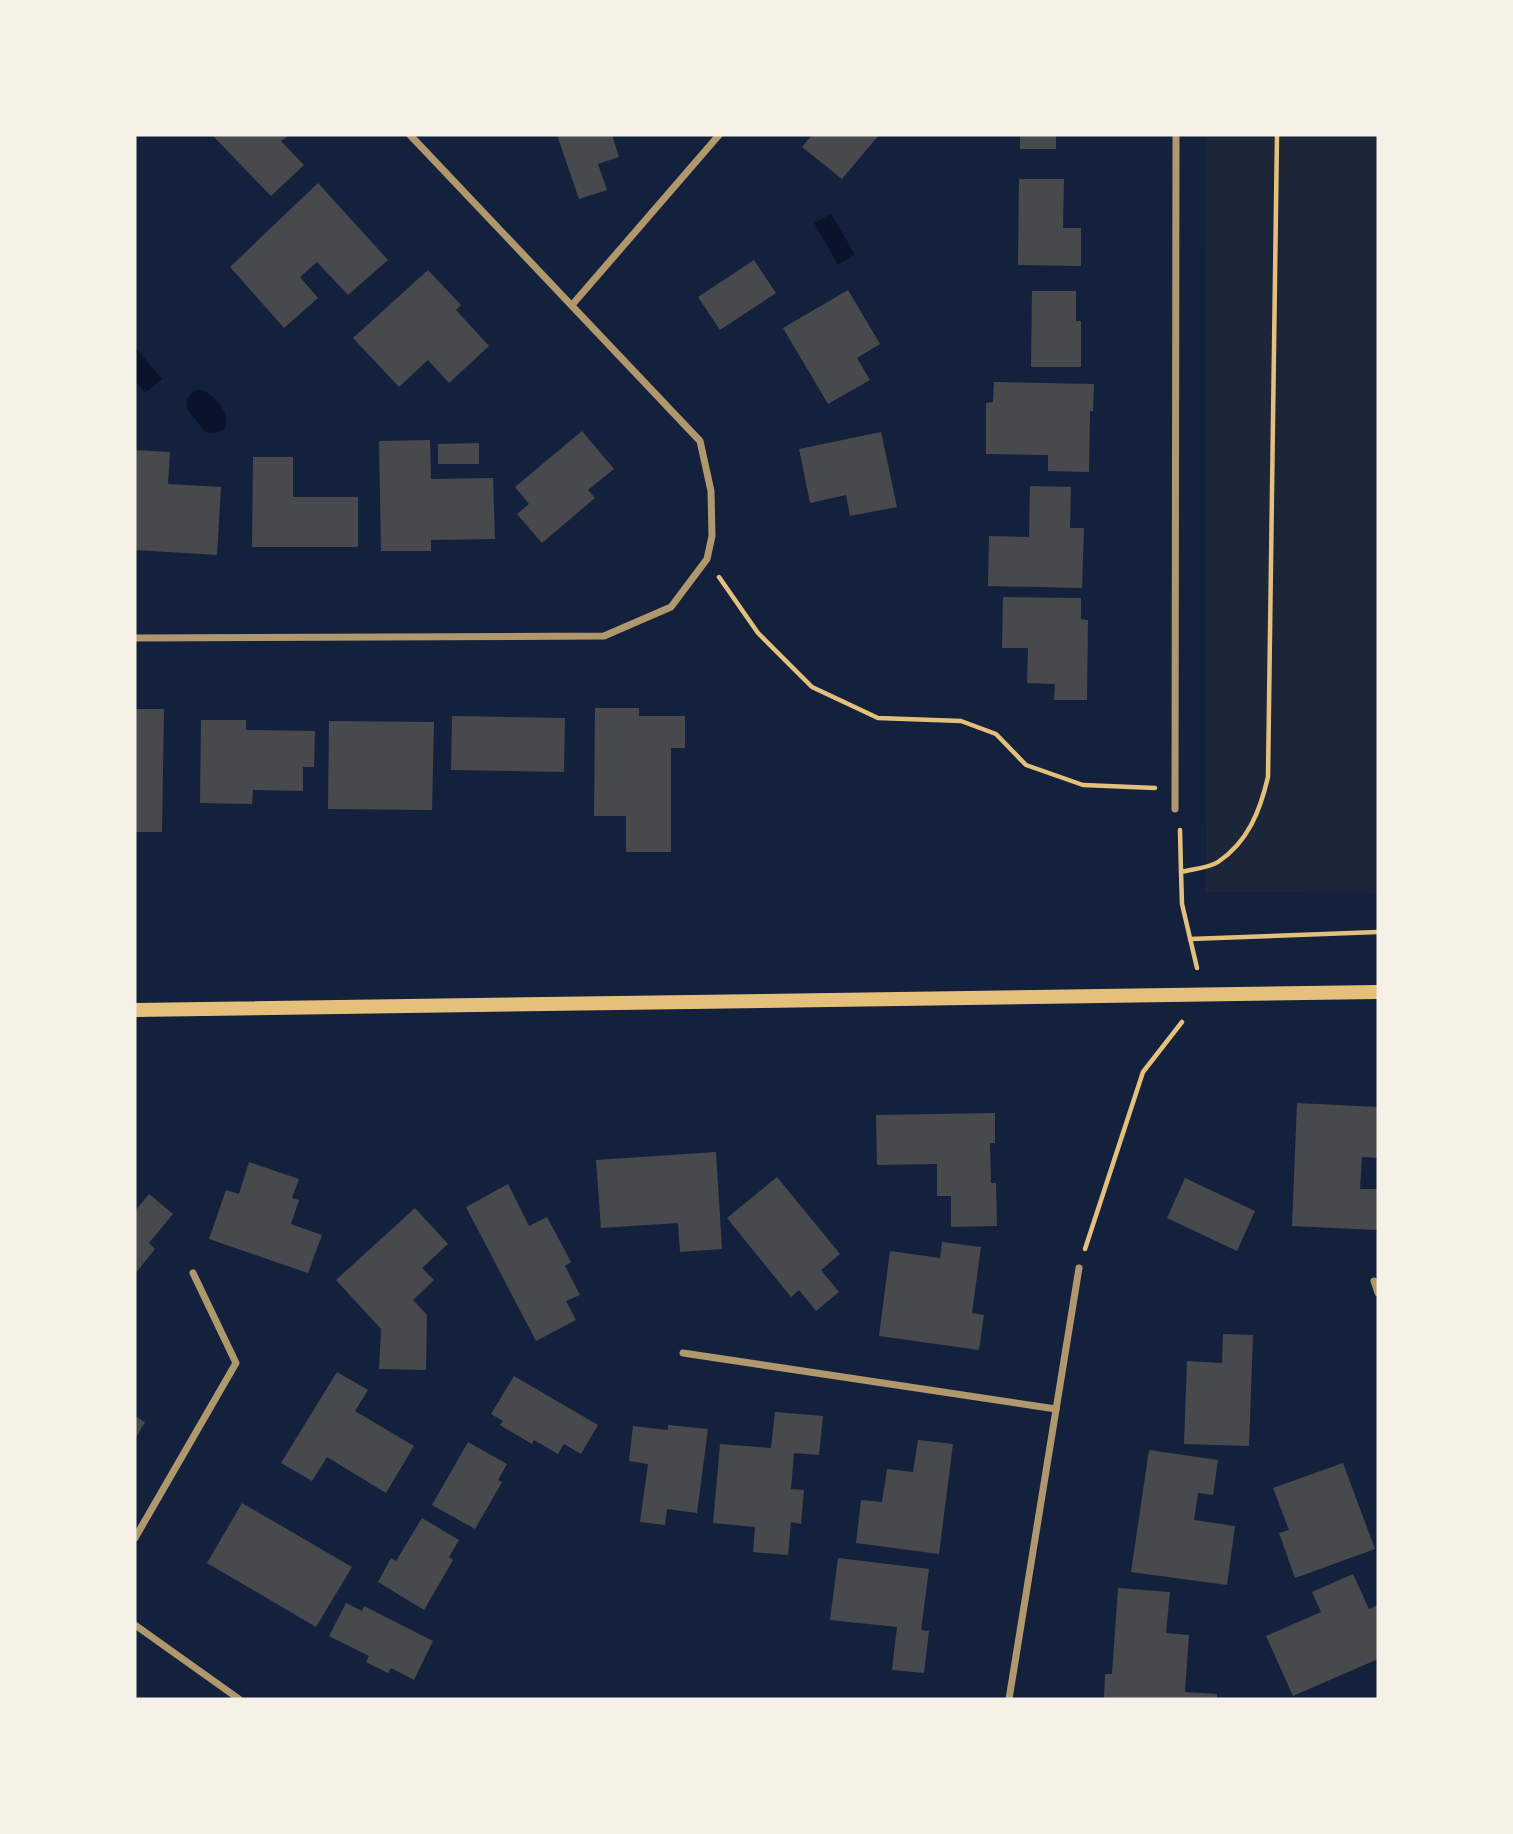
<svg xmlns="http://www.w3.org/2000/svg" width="1513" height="1834" viewBox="0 0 1513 1834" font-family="'Playfair Display',serif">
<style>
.green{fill:#1d2539}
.water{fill:#0b132b}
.building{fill:#48494c}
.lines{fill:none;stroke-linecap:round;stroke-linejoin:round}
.path{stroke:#e5c07b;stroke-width:4.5}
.minor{stroke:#b1986c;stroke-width:7}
.secondary{stroke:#e5c07b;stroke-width:14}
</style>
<rect width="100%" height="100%" fill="#14213d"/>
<polygon class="green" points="1205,135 1378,135 1378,893 1206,892"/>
<g class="water">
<polygon points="831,214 855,254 838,265 814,223"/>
<polygon points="135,347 162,379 145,393 135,381"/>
<path d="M199,389C215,394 233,415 224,430L215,433L205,432L187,409L186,400L191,393Z"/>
</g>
<g class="building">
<polygon points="212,135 289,135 281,141 304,165 271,196"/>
<polygon points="557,135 612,135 619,157 598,164 607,190 579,199"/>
<polygon points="812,135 879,135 842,179 802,147"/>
<rect x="1020" y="135" width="36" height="14"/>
<polygon points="1019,179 1064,179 1063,228 1081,228 1081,266 1018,265"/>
<polygon points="318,183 388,260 348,295 317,262 300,277 318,298 284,328 230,267"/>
<polygon points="754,260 776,293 720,330 698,297"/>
<polygon points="428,270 461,305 456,310 489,346 449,383 428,360 399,387 353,338"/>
<polygon points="848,290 880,344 857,358 870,380 828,404 783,328"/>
<polygon points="1032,291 1076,291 1076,321 1081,321 1081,367 1031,367"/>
<polygon points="994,382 1094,384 1093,411 1090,411 1089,472 1048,471 1048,455 986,454 986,403 993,402"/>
<polygon points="582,431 614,469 588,490 595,498 542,543 517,514 529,504 515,487"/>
<polygon points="881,432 897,507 850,516 846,495 810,503 799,449"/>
<polygon points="430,440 431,479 493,478 495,539 431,540 431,551 381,551 379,441"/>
<polygon points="479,443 479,464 438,464 438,444"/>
<polygon points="135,450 170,452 168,484 221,487 217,555 135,550"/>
<polygon points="253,457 293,457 293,497 358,497 358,547 252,547"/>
<polygon points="1030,486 1071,487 1070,528 1084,528 1082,588 988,586 989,536 1029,537"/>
<polygon points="1003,597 1081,598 1081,619 1088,620 1087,700 1054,700 1055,684 1027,683 1028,648 1002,648"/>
<polygon points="595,708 639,708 639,716 685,716 685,748 671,748 671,852 626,852 626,816 594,816"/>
<polygon points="135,709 164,709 162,832 135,832"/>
<polygon points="452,716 565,718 564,772 451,770"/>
<polygon points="201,720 246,720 246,730 315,731 314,767 303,767 303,791 253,790 252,804 200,803"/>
<polygon points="329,721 434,722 432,810 328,809"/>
<polygon points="1297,1103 1378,1107 1378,1158 1362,1157 1360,1189 1378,1189 1377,1230 1292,1226"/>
<polygon points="995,1113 995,1143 990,1143 991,1183 996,1183 997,1226 951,1227 951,1196 937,1196 937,1164 877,1165 876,1115"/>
<polygon points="716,1152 722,1249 680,1252 678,1223 601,1228 596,1160"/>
<polygon points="249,1162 299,1179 292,1198 299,1200 291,1224 322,1235 308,1273 209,1239 226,1190 239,1194"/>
<polygon points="777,1177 840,1254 821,1270 839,1292 816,1311 799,1290 791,1297 727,1218"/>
<polygon points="1185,1178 1255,1211 1237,1251 1167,1218"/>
<polygon points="508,1184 529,1226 547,1217 571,1262 565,1266 580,1295 566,1301 576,1320 536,1341 466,1207"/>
<polygon points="149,1194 173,1214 149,1243 155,1249 135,1274 135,1211"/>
<polygon points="415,1208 448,1244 422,1268 434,1280 413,1300 427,1315 426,1370 379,1369 381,1329 336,1280"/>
<polygon points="942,1242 981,1247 972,1313 984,1315 979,1350 879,1336 890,1251 940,1258"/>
<polygon points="1223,1334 1253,1335 1249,1446 1184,1444 1187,1361 1222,1363"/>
<polygon points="337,1372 368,1390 355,1411 414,1446 386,1493 327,1457 312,1481 281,1463"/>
<polygon points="514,1376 598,1425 581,1454 564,1444 558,1454 534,1440 532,1444 500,1425 503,1421 491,1414"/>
<polygon points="775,1412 823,1416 819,1455 794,1453 791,1489 804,1490 801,1524 791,1522 788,1555 753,1552 755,1527 713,1523 720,1444 771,1448"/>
<polygon points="135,1416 145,1422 135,1439"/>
<polygon points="668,1425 708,1429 697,1513 667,1509 665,1525 640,1522 648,1464 629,1461 633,1426 668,1430"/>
<polygon points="918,1440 953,1444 939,1554 856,1543 861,1500 882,1502 887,1469 913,1472"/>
<polygon points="468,1442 507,1464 498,1480 502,1482 475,1529 432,1505"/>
<polygon points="1149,1450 1218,1460 1213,1495 1198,1493 1194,1520 1235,1526 1227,1585 1131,1572"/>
<polygon points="1343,1463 1375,1549 1295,1578 1279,1533 1289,1530 1273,1488"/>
<polygon points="242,1503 352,1567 316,1627 207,1563"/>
<polygon points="422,1518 459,1540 449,1557 453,1560 424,1610 378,1582 391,1558 396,1561"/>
<polygon points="838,1558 929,1569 921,1630 929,1631 924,1673 892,1670 897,1627 830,1620"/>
<polygon points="1353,1574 1369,1609 1378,1605 1378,1659 1293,1696 1266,1636 1321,1612 1312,1592"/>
<polygon points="1118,1588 1170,1592 1166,1633 1189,1635 1185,1692 1217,1694 1217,1699 1104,1699 1105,1674 1112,1674"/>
<polygon points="346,1603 362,1611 364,1606 433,1641 414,1680 391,1668 388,1673 366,1662 369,1656 329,1636"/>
</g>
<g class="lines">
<g class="path">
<polyline points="719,577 758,633 812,687 878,718 961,721 996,734 1026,765 1083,785 1155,788"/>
<polyline points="1180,830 1181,872"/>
<polyline points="1190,939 1378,932"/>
<path d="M1197,968L1182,904L1181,872C1192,869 1209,868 1218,862C1248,842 1260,811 1268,777L1277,135"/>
<polyline points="1085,1249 1143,1072 1182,1022"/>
</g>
<g class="minor">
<polyline points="572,305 719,135"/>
<polyline points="135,638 604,636 671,607 707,559 712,536 711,491 700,441 410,135"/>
<polyline points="1175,809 1176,135"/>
<polyline points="1374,1281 1378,1293"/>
<polyline points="683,1353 1056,1409"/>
<polyline points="135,1538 236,1363 193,1273"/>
<polyline points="135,1625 239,1699"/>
<polyline points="1009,1699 1079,1268"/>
</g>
<polyline class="secondary" points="135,1010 1378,992"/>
</g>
<rect width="1513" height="1834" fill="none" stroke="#f6f1e7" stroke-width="273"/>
</svg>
